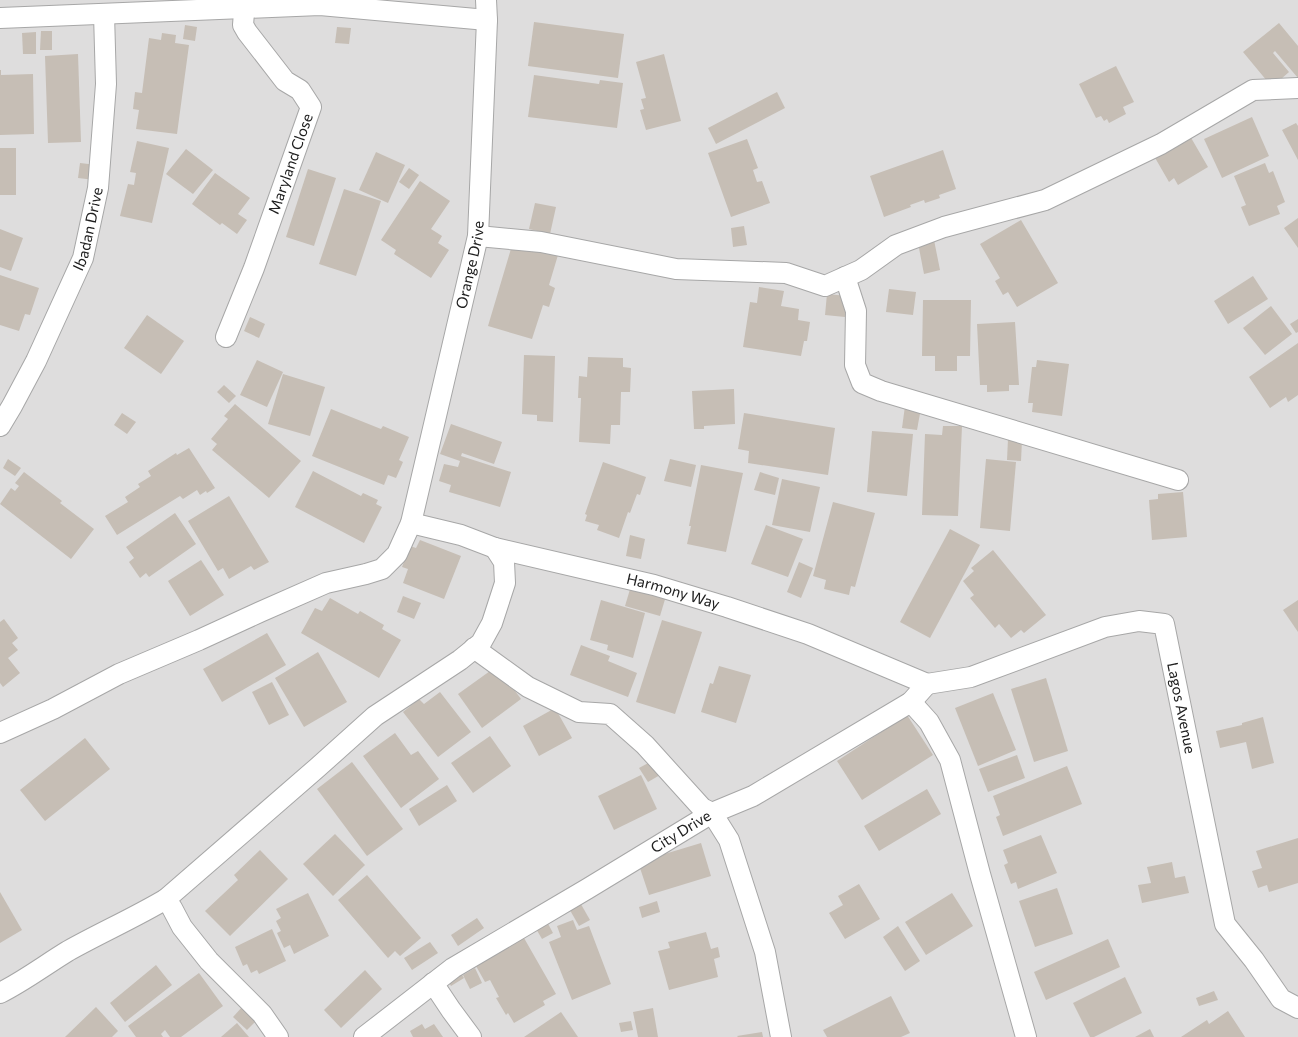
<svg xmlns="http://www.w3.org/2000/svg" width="1298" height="1037" viewBox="0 0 1298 1037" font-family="Commissioner,sans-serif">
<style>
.residential{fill:#dedddd}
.building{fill:#c6beb5}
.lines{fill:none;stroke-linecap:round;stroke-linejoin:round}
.minor-casing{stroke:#a7a7a7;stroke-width:22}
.minor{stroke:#fff;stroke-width:20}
.labels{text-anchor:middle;stroke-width:3;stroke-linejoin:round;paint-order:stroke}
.street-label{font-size:15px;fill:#202020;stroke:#fff}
</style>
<rect width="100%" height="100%" fill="#f1eee6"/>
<rect class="residential" x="0" y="0" width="1298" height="1037"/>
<g class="building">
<polygon points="534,22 624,34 618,78 528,66"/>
<polygon points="1279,23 1298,46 1298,78 1275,51 1273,53 1289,72 1272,87 1243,52"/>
<polygon points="185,25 197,27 195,41 183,39"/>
<polygon points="337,27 351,28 349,44 335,43"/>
<polygon points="41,31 52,31 52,50 40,50"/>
<polygon points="36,32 36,54 23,54 22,33"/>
<polygon points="162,33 176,35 175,43 189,45 177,134 136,129 139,110 133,109 135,92 142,93 149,38 161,40"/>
<polygon points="78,54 81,142 48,143 45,56"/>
<polygon points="664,54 681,121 646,130 640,110 644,109 641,99 646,98 636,62"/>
<polygon points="1116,66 1134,102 1123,107 1126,114 1109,123 1107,119 1104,121 1101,116 1096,118 1079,84"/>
<polygon points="0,70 1,70 1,75 33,74 34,134 0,135"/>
<polygon points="534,75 599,84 600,80 623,83 617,128 528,117"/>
<polygon points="777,92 785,108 716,144 708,128"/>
<polygon points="1252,117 1269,156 1222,178 1204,139"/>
<polygon points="1296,123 1298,126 1298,160 1282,130"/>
<polygon points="1190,136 1208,167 1178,185 1174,178 1169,182 1154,156"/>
<polygon points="747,139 758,168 753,170 757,182 762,181 770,203 731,217 708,153"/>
<polygon points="137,141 169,148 152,223 120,216 128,184 134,185 136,173 130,172"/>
<rect x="0" y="148" width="16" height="47"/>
<polygon points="186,149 213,170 193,194 166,174"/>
<polygon points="943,150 956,189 939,195 940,198 925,203 924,200 910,205 911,207 884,217 870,176"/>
<polygon points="376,152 405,165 388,203 359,190"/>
<polygon points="80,163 97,165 95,180 78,178"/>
<polygon points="1265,163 1269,173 1273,171 1285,202 1277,206 1280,214 1249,226 1241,207 1246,205 1234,176"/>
<polygon points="409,168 419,175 409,189 399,182"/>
<polygon points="308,169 336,178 314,246 286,237"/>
<polygon points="215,173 250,198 238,214 247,220 237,234 222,223 220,225 192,204"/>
<polygon points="420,181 450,201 431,229 442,236 438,243 449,250 431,278 394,254 396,250 381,240"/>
<polygon points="344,189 381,201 356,276 319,264"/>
<polygon points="535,203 556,207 550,234 529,229"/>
<polygon points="1298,218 1298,248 1284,228"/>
<polygon points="1021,220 1058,283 1017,307 1008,292 1003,295 995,281 1000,278 980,244"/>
<polygon points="744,226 747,245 733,247 731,228"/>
<polygon points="0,229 23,238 11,271 0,267"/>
<polygon points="934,240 940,270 924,274 918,243"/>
<polygon points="513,242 558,255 549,285 555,288 549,307 543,305 532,339 488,326"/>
<polygon points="0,275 39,288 30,315 25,314 19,331 0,325"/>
<polygon points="1253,276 1268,299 1228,324 1214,301"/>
<polygon points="759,287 784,291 781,306 799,309 798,320 810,322 807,341 804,341 801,356 743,347 750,302 757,303"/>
<polygon points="889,289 916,292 913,315 886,312"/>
<polygon points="827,294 847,296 845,317 825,315"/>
<polygon points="923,300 971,300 970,356 957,356 957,371 935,371 935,356 922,356"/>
<polygon points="1271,306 1292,334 1265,355 1243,328"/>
<polygon points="147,315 184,341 161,374 124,348"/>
<polygon points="250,317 265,324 259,338 244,331"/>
<polygon points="1298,319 1298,332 1296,333 1290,324"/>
<polygon points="1015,322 1019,385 1009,385 1009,391 987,392 987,385 980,385 977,324"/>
<polygon points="1298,343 1298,395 1288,402 1286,397 1270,408 1249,377"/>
<polygon points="524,355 555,356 553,422 537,421 537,415 522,414"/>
<polygon points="588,357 623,358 623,367 631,368 630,392 621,392 620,425 611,425 610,444 579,442 581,398 578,398 579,376 587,377"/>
<polygon points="257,360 283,372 267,407 240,395"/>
<polygon points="1037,360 1069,364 1062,416 1032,412 1033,403 1028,403 1032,367 1036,367"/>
<polygon points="283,374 325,387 310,436 268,424"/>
<polygon points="224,385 236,396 229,403 217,392"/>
<polygon points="734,389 735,424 704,426 704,429 694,429 692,391"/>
<polygon points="235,404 301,461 269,498 212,450 217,444 211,439 228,419 224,416"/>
<polygon points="905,406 921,408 917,430 902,428"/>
<polygon points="331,409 381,429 383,426 409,437 399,460 403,462 396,478 388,475 384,485 312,456"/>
<polygon points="122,413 136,422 127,434 114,425"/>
<polygon points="744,413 835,428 828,475 748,463 749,451 738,449"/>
<polygon points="451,424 502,442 494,464 462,453 461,456 511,472 500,507 449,492 451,485 439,481 444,464 458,467 460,461 440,454"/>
<polygon points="943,426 962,426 958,516 922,515 925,434 942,435"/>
<polygon points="872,431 913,434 907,496 867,492"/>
<polygon points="1008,439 1022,440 1021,461 1007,460"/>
<polygon points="189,448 215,488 207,493 206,491 200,495 197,490 183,499 180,496 117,535 105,516 128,502 125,497 140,487 138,484 151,476 148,471 176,453 177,455"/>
<polygon points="8,459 21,468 15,476 3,468"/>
<polygon points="670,459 696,465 691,487 664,481"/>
<polygon points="986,459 1016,462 1010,531 980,528"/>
<polygon points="603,462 646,477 640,495 637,494 630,513 628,512 619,538 597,530 599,525 585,521 587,515 585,514"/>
<polygon points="701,465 743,473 726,552 687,544 691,526 689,526"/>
<polygon points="313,471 361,496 363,493 378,500 376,504 382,507 364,543 295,507"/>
<polygon points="24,472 62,501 60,503 94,529 71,559 0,504 11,488 15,491 19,486 15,483"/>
<polygon points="760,472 779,478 775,495 754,490"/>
<polygon points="782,479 820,487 810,532 772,525"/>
<polygon points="1183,492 1187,537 1152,540 1149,500 1158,499 1158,494"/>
<polygon points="229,496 269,562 254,570 251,566 229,579 223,568 218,571 188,521"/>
<polygon points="833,502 875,513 855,587 851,586 849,595 824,589 826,580 813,576"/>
<polygon points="175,513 196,544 149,577 146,573 140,578 129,562 134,558 126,547"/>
<polygon points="766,525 803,539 788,577 751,564"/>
<polygon points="950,529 980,545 930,638 900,622"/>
<polygon points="630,535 645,539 641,559 626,556"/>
<polygon points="420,540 461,556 444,599 403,583 408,569 402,567 410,546 416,548"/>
<polygon points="993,550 1046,615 1024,633 1021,630 1011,638 999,624 995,628 970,598 974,595 963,581 974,571 971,568"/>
<polygon points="201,560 224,595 190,616 168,581"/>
<polygon points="799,562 813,568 801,598 787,592"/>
<polygon points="631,586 666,596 660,616 625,606"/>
<polygon points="403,596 421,603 414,619 397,612"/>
<polygon points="330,598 358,614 360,611 384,625 382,629 401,640 379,678 301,633 315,608 322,611"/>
<polygon points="601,600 645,613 633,658 607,650 608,645 590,640"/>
<polygon points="1298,600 1298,632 1283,610"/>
<polygon points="4,619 18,638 12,643 18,650 8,658 20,673 3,687 0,683 0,622"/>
<polygon points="662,620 702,632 675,714 636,702"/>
<polygon points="267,633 286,665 222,702 203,669"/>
<polygon points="581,645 610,656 608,661 637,673 628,697 570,675"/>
<polygon points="318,652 347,702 304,727 275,678"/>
<polygon points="497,666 521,699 482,728 458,694"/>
<polygon points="719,666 751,675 736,723 701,712 710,683 713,684"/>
<polygon points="1046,678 1068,751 1034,762 1011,689"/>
<polygon points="272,682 289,715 269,725 252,692"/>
<polygon points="440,692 471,732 438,757 403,712 419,699 424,704"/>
<polygon points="993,693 1016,750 978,766 955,708"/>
<polygon points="555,708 572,738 539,756 523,726"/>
<polygon points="907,715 933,755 862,800 837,761"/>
<polygon points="1263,717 1274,763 1252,769 1246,742 1220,748 1216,731 1242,725 1242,723"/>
<polygon points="395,733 411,755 418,751 439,779 401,808 363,756"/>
<polygon points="490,736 511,766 473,793 451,763"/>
<polygon points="85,738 110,769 45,821 20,790"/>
<polygon points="1017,755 1025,778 988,792 979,769"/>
<polygon points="652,761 660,775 648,782 639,768"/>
<polygon points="352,762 403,829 367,856 317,789"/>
<polygon points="1067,766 1082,804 1003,836 996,817 1000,815 993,796"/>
<polygon points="641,775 657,809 614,830 598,796"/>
<polygon points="447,785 457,801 419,826 409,809"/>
<polygon points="927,789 941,814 879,851 864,826"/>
<polygon points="335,834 365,865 333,896 303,864"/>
<polygon points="1041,835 1057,873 1018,889 1016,882 1011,884 1004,865 1008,863 1003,850"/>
<polygon points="1298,838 1298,883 1269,892 1267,885 1258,888 1252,871 1262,868 1256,851"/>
<polygon points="701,843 711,876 649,895 638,862"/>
<polygon points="260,850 288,879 230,936 205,911 238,880 234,875"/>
<polygon points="1172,862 1175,878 1185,876 1189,893 1142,903 1138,885 1151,883 1147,867"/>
<polygon points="367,875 421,938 400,956 395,951 388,958 338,900"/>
<polygon points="859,884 880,919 845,939 829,913 843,905 838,896"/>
<polygon points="1057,888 1073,934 1035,947 1019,901"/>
<polygon points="0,892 22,930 0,943"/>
<polygon points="308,893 329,936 294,954 290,945 284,948 277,933 281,931 276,921 281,918 276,909"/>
<polygon points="952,893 973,926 926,955 905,922"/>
<polygon points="578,899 590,920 579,926 567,905"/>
<polygon points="657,901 660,912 642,918 639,907"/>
<polygon points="477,918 484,928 458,946 451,935"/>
<polygon points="546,920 553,933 542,939 535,927"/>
<polygon points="573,920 577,930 589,926 611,984 572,1000 549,942 561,937 557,926"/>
<polygon points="898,926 920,961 905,971 883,937"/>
<polygon points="272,929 286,961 259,974 257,970 251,973 247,964 243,966 235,947"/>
<polygon points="706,932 711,949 718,947 720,957 714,959 718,977 669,990 658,951 670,948 668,942"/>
<polygon points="524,938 556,994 543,1001 545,1005 514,1023 508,1013 506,1015 496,998 499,997 490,980 485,982 476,966"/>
<polygon points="1108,939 1120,967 1046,1000 1034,972"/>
<polygon points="430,942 438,953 412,970 404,958"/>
<polygon points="156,965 172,985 125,1022 110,1003"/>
<polygon points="475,968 482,983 470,989 463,975"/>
<polygon points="458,969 464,978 451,986 446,978"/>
<polygon points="365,970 382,989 341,1028 324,1010"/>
<polygon points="199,973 223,1006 181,1037 170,1037 165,1030 161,1034 163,1037 136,1037 128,1026"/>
<polygon points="1125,977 1142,1013 1094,1037 1090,1037 1073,1003"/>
<polygon points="1214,991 1218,1000 1199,1006 1196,998"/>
<polygon points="891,996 910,1033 901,1037 827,1037 823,1030"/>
<polygon points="243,1006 257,1020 247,1030 233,1017"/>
<polygon points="96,1007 118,1031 112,1037 65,1037"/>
<polygon points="653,1008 658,1037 638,1037 633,1012"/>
<polygon points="1228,1011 1245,1037 1181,1037 1207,1020 1209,1024"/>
<polygon points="561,1012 578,1037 524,1037"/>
<polygon points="631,1021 633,1030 621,1032 619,1023"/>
<polygon points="237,1023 249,1037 221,1037"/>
<polygon points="422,1024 425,1029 434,1024 443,1037 413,1037 410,1031"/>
<polygon points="1150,1029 1154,1037 1135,1037"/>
<polygon points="762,1032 763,1037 738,1037 737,1036"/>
</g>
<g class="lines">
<defs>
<g id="minor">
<polyline points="0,18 320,5 487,20"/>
<polyline points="478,236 541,242 676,269 786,273 825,286 861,270 896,245 944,227 1045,200 1161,144 1253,90 1298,88"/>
<polyline points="845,277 856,311 855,365 862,383 881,391 1178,480"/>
<path id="s1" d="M226,337L254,268L311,107L300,90L285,81L247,32L243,25L245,0"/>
<path id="s2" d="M0,426L12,406L36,361L83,258L98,188L106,84L104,14"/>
<path id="s3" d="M411,523L461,535L495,548L654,585L727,607L808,634L927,684"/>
<polyline points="474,648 528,687 579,712 610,714 645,745 702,808 712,813 729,840 765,952 781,1037"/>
<path id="s4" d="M927,684L971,677L1105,627L1139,621L1164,624L1225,924L1254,960L1281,999L1298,1008"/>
<polyline points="911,702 929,722 950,760 980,874 1026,1037"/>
<path id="s5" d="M0,733L53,709L119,674L199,640L260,612L326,583L366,574L382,569L397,554L411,523L478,236L487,20L486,0"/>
<polyline points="433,983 451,1010 471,1037"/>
<path d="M0,993C24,981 45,965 68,951C100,933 134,918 166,899"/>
<polyline points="278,1037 262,1014 209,961 182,927 172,908 166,899 317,768 375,716 460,660 481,643 492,623 505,583 504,562 495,548"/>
<path id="s6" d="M364,1037L453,968L587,889L712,813L753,796L911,702L927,684"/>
</g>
</defs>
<use href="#minor" class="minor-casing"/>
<use href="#minor" class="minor"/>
</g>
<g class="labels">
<g class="street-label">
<text dy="5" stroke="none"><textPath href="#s1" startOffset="185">Maryland Close</textPath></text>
<text dy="5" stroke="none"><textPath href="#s2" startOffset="217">Ibadan Drive</textPath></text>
<text dy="5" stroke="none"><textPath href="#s5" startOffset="737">Orange Drive</textPath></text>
<text dy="5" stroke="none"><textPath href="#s3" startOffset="271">Harmony Way</textPath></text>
<text dy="5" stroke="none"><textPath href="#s4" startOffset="333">Lagos Avenue</textPath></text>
<text dy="5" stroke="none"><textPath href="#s6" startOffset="378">City Drive</textPath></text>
</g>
</g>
</svg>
